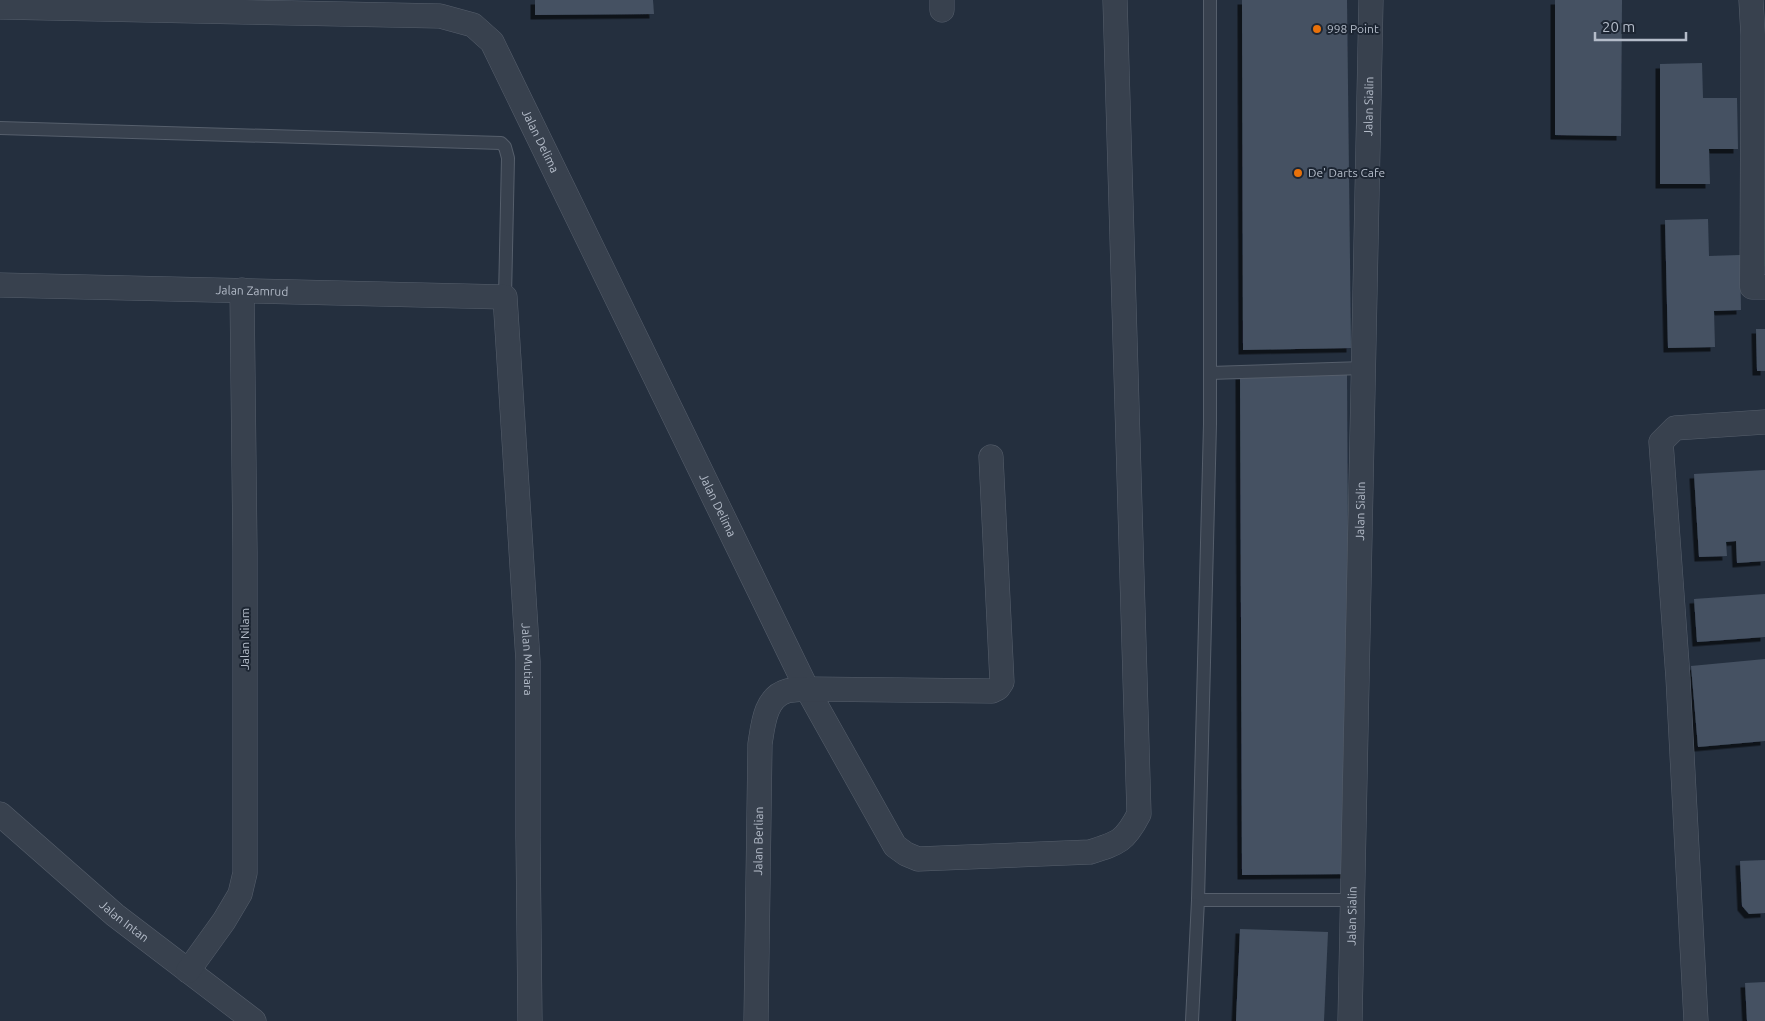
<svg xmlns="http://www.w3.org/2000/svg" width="1765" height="1021" viewBox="0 0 1765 1021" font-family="Ubuntu,sans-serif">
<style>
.green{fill:#263c3f}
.building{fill:#455162;filter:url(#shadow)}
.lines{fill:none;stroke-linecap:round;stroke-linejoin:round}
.service-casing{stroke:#565f6c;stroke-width:14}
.minor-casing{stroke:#565f6c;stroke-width:25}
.service{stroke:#38414e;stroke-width:12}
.minor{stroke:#38414e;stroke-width:24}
.food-dot{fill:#e8710a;stroke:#1d2633;stroke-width:2}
.labels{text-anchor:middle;stroke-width:4;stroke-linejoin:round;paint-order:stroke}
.poi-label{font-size:12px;fill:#b4bcc9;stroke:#1d2633;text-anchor:start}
.street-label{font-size:12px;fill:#b4bcc9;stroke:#1d2633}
</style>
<defs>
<filter id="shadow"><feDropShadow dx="-4.5" dy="4.5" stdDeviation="0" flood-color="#0009"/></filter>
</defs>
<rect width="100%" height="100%" fill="#242f3e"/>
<polygon class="green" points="1765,38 1765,266 1764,266 1762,39"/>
<g class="building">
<polygon points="535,0 653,0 654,14 535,15"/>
<polygon points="1242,0 1347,0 1351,348 1243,350"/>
<polygon points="1555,0 1622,0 1621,136 1555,135"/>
<polygon points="1702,63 1703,98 1737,98 1738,149 1709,149 1710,184 1660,184 1660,64"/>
<polygon points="1708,219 1709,256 1740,255 1741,310 1714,311 1715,347 1668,348 1665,220"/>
<polygon points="1756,329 1765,329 1765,371 1757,371"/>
<polygon points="1347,374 1350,874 1242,875 1240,375"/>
<polygon points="1765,470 1765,561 1737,563 1736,541 1726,542 1727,556 1699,557 1694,474"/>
<polygon points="1765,594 1765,637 1697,642 1694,599"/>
<polygon points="1765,659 1765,741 1698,747 1691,666"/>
<polygon points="1765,860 1765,913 1749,914 1742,906 1740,861"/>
<polygon points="1240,929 1328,932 1324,1021 1236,1021"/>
<polygon points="1765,982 1765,1021 1747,1021 1745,983"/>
</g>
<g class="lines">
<defs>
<g id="service">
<polyline points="0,128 501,143 505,147 508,158 505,297"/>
<polyline points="1210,373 1363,368"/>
<polyline points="1198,900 1353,900"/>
<polyline points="1192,1021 1198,900 1210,424 1210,0"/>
</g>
<g id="minor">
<polyline points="942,0 942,10"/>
<polyline points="1751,0 1753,35 1752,287 1765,287"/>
<path id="s1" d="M0,7L440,16L473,25L492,42L807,689L895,846L906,854L918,859L1090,852C1119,843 1125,841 1139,814L1115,0"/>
<path id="s2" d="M0,285L505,297L528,661V837L530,1021"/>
<path id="s3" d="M0,814L115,915L254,1021"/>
<polyline points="188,971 224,921 240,894 245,873 245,552 242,290"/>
<path id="s4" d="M756,1021L760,744C763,725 765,697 787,691C794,689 801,690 807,689L992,691L998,688L1002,682L991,457"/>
<path id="s5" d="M1350,1021L1371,0"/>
<polyline points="1696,1021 1678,678 1661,442 1675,428 1765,422"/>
</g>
</defs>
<use href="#service" class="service-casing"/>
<use href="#minor" class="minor-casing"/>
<use href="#service" class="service"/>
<use href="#minor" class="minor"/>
</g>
<g class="food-dot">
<circle cx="1317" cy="29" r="5"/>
<circle cx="1298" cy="173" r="5"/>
</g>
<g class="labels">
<g class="poi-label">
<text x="1327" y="33">998 Point</text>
<text x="1308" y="177">De' Darts Cafe</text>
</g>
<g class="street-label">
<text dy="4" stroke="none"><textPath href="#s5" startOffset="915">Jalan Sialin</textPath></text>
<text dy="4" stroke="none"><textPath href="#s1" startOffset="610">Jalan Delima</textPath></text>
<text dy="4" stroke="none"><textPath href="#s2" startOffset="252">Jalan Zamrud</textPath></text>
<text dy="4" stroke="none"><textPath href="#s1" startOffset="1015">Jalan Delima</textPath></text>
<text dy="4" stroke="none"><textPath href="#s5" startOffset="510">Jalan Sialin</textPath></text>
<text transform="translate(245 639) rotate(-90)" y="4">Jalan Nilam</text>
<text dy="4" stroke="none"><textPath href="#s2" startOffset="868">Jalan Mutiara</textPath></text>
<text dy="4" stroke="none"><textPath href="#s4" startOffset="180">Jalan Berlian</textPath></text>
<text dy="4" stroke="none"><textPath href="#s5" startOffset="105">Jalan Sialin</textPath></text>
<text dy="4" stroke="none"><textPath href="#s3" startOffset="164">Jalan Intan</textPath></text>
</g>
</g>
<path d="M1595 32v8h91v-8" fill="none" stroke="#b4bcc9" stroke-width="2.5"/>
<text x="1602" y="32" font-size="15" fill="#b4bcc9" stroke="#1d2633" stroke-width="4" paint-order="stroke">20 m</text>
</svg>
